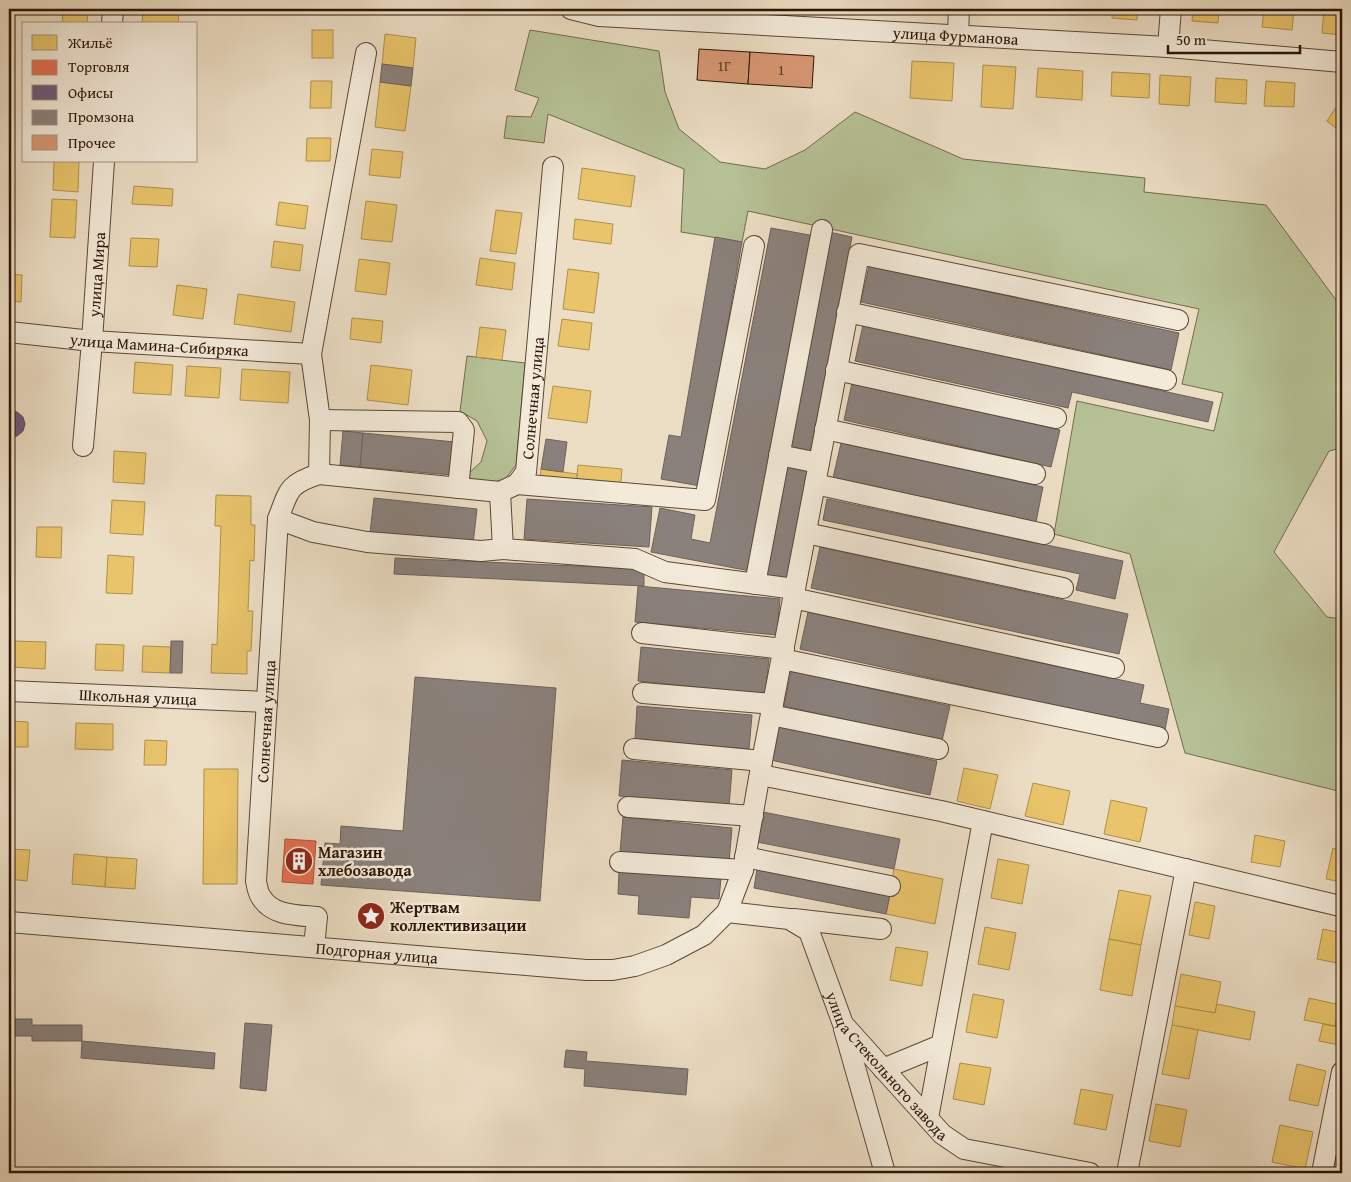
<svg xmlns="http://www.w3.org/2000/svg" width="1351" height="1182" viewBox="0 0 1351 1182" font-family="'Gentium Book Plus',serif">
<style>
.green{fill:#b6c296;stroke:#716c4e}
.homes{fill:#e9c46a;stroke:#b0904c}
.shops{fill:#e76f51;stroke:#af543a}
.offices{fill:#6d597a;stroke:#5a4557}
.industry{fill:#8a817c;stroke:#6e6159}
.building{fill:#d79773;stroke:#2c1506}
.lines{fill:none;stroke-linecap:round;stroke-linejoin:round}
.minor-casing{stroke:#5c4736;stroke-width:22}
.minor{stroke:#f3ead9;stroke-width:20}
.labels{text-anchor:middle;stroke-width:5;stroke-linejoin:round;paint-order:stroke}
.number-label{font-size:14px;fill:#573621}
.street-label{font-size:16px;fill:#2c1506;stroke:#f3ead9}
.poi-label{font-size:16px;font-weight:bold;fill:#2c1506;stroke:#f3ead9;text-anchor:start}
</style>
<rect width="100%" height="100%" fill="#ecdec5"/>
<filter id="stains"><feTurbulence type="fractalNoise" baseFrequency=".004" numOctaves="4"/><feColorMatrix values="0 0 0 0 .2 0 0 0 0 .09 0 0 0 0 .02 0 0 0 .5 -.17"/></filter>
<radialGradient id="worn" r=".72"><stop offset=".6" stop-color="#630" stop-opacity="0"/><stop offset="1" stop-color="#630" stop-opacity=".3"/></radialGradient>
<g class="green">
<polygon points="530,30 659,51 665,92 679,129 720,162 765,169 805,150 855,112 963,159 1145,178 1144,192 1266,205 1342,308 1342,448 1329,451 1274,552 1327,617 1342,619 1342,792 1185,753 1130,554 1054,534 1077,401 1214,431 1223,393 1182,384 1199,309 748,211 742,242 681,232 684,169 548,114 544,143 504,138 507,116 531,117 539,98 515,90"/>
<polygon points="467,356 525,363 516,465 506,478 493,483 471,482 469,479 469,473 481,462 487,441 477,421 460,411"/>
<polygon points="1342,1107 1342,1173 1330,1173"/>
</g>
<g class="homes">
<polygon points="1038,9 1075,9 1075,15 1038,12"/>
<polygon points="1112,9 1138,9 1137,20 1112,18"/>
<polygon points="1193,9 1219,9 1218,23 1192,21"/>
<polygon points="1264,9 1294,9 1292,30 1262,27"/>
<polygon points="63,10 88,12 87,24 62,24"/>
<polygon points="143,10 179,12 178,24 142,24"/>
<polygon points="1324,10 1342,12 1342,35 1322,33"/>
<rect x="312" y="30" width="21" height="28"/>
<polygon points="385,34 416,38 413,68 382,64"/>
<polygon points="912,61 954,63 952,101 910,98"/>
<polygon points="983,65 1016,67 1013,109 981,107"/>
<polygon points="1038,68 1083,71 1082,100 1036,97"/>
<polygon points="1112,72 1150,74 1149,98 1111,96"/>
<polygon points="1160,75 1191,77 1189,106 1159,104"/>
<polygon points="1216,78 1247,80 1246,104 1215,102"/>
<polygon points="311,81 332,81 331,108 310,108"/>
<polygon points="1266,81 1295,83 1294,107 1264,106"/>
<polygon points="380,82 411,86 405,131 375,127"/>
<polygon points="1342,98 1342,133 1327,121"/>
<polygon points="307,138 331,138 330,161 306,161"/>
<polygon points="372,149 403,152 400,178 369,175"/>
<polygon points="54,161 79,161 78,192 53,190"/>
<polygon points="582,168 635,176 631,207 578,199"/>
<polygon points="134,186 173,189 172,206 132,204"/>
<polygon points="52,199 77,200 75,238 50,237"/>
<polygon points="366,201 397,205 392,242 361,239"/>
<polygon points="279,202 308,206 305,229 276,225"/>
<polygon points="496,210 522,213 516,254 490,251"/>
<polygon points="575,219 613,224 611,244 573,239"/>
<polygon points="131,238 159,239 157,267 129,266"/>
<polygon points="274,241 303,245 300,271 271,267"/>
<polygon points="480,258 515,263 512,290 476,285"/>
<polygon points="359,259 390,263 386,295 355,291"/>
<polygon points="568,269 599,273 594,313 563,309"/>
<polygon points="9,274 22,275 21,302 9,301"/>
<polygon points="177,285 207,289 203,319 173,315"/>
<polygon points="238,294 295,302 291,332 234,324"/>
<polygon points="352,318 383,321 381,343 350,339"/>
<polygon points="562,319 592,323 589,350 558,346"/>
<polygon points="480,327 506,330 502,360 476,357"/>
<polygon points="135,362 173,365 171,395 133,393"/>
<polygon points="371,365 412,370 408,405 367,400"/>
<polygon points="187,366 221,368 219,398 185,396"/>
<polygon points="242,369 290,372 288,403 240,400"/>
<polygon points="553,386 591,391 587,423 548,418"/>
<polygon points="114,451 146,453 144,484 113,482"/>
<polygon points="578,465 622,469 620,490 576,487"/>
<polygon points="541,469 577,474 576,487 540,482"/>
<polygon points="216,495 251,496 251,525 255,525 254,561 250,560 248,611 253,611 251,651 247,651 247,674 211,673 212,644 217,645 221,526 215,526"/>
<polygon points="112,500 145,502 143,535 110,533"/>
<polygon points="37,527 62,527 61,558 36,557"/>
<polygon points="108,555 134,557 132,594 106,593"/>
<polygon points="13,641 46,642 45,669 12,667"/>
<polygon points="96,644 124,645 123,671 95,670"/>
<polygon points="143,646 171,647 170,673 142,672"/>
<polygon points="9,721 28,722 28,747 9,747"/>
<polygon points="76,723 113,724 113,750 75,749"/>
<polygon points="145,740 167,741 166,765 144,765"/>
<polygon points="964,768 998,775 990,809 957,801"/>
<polygon points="204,769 238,769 237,884 203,884"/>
<polygon points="1033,783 1070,791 1063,825 1025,816"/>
<polygon points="1111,800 1147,808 1140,842 1104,834"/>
<polygon points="1255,835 1285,841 1280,867 1251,862"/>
<polygon points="1333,848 1342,851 1342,882 1326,879"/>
<polygon points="9,849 30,850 27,881 9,879"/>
<polygon points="74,854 107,857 105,887 72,884"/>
<polygon points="107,857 137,859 135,889 105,887"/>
<polygon points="998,859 1029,865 1022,904 991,898"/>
<polygon points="894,869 943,879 935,924 886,914"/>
<polygon points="1119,890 1151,896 1141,945 1109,939"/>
<polygon points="1195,902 1215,906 1209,939 1189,935"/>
<polygon points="985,927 1016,933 1009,970 978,964"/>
<polygon points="1323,929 1342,933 1342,964 1317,959"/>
<polygon points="1109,939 1141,945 1132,996 1100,990"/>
<polygon points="896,947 928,952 922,986 890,980"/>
<polygon points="1181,974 1221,982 1215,1013 1175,1006"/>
<polygon points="973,994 1004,1000 997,1038 966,1032"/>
<polygon points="1309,998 1340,1005 1335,1026 1304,1020"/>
<polygon points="1217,1004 1255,1012 1250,1040 1172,1025 1175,1006 1215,1013"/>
<polygon points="1323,1024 1342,1028 1339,1045 1319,1041"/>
<polygon points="1172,1025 1198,1030 1189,1079 1162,1074"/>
<polygon points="960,1063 991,1068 984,1105 953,1099"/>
<polygon points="1297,1064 1326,1071 1318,1106 1289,1100"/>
<polygon points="1081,1089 1113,1095 1106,1130 1074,1124"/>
<polygon points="1156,1104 1187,1110 1180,1147 1149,1141"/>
<polygon points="1280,1125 1313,1132 1305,1169 1272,1162"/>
</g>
<polygon class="shops" points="285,839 316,841 313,884 282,882"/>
<polygon class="offices" points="9,411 17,412 23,417 25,424 23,431 17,436 9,437"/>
<g class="industry">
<polygon points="382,64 413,68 411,86 380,82"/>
<polygon points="771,228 815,236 750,571 651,552 660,508 695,515 691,539 710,543"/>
<polygon points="829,232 852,237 810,454 787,449"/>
<polygon points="715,237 742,242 700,486 661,479 669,435 681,437"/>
<polygon points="869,266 1179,333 1171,370 861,302"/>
<polygon points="863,325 1213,402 1208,422 1072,392 1068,408 855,361"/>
<polygon points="852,383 1060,430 1051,467 844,420"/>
<polygon points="343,431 363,433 360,467 340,465"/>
<polygon points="363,433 455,442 452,475 360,467"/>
<polygon points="546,439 567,442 563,472 541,469"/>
<polygon points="841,443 1043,487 1036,522 833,478"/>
<polygon points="786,462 809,467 788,580 765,575"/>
<polygon points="374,498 477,509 473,544 370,533"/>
<polygon points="527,499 652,507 649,547 524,539"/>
<polygon points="827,499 1123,561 1115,599 1076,590 1080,574 823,520"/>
<polygon points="820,547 1128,614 1119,654 811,588"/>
<polygon points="395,558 644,569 644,586 394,574"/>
<polygon points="638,586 780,599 777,635 635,622"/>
<polygon points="808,612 1144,685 1140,703 1169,709 1165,730 800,649"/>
<polygon points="171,641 183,641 182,673 170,673"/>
<polygon points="641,647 769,659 765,694 638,681"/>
<polygon points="791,671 950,706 942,741 784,706"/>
<polygon points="415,677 556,688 540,901 321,885 325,843 340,844 341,826 403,831"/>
<polygon points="637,706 752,715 749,749 635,739"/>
<polygon points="774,725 937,761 930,795 766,759"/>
<polygon points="622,760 732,770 729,806 619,796"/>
<polygon points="763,812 900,839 894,869 757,842"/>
<polygon points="623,817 732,828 729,862 620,852"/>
<polygon points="757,869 890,895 886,914 754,888"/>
<polygon points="619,872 721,879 719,899 691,897 689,918 638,914 639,896 618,894"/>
<polygon points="9,1019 32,1019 32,1025 82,1025 82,1041 32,1041 32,1036 9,1036"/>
<polygon points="245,1023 272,1025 266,1091 240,1088"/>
<polygon points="82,1041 215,1053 214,1069 81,1058"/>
<polygon points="566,1050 587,1052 586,1061 688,1069 686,1095 584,1086 585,1069 564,1067"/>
</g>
<g class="building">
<polygon points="699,49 750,52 748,84 697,80"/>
<polygon points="750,52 814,56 812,88 748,84"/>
</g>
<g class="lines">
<defs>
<g id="minor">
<path id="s1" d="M571,9L599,16L1168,47L1342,62"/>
<polyline points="112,24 113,9"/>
<polyline points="958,35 959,9"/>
<polyline points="1168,47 1171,9"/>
<polyline points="847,312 1166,380"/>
<path id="s2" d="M9,332L92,341L311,354"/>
<polyline points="836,370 1056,418"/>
<polyline points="320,420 458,422 464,430 458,488"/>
<polyline points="825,429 1035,474"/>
<path id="s3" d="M83,446L92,341L104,161"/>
<polyline points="779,455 819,463"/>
<path id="s4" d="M319,474L500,492L517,484L526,472L553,167"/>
<polyline points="517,484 705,500 754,246"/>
<polyline points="815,484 1044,534"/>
<polyline points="500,492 503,549 635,559 665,572 795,589"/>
<polyline points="278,519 313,532 367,542 481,551 503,549"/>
<polyline points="806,533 1063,588"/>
<polyline points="755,584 822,230"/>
<polyline points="793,598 1114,668"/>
<polyline points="642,633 784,649"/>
<polyline points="782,659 1158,737"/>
<path id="s5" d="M9,691L267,702"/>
<polyline points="643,693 773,704"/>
<polyline points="771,715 938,749"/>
<polyline points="634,749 762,761"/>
<polyline points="761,775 941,811 1340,906"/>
<polyline points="628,807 753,816"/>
<polyline points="745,857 890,886"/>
<polyline points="620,862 743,870"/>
<path id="s6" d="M727,912L789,919L809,931L843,1024L942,1134L964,1149L1090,1173"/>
<polyline points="794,919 881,929"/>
<path id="s7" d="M9,922L586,970H613L635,966L666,955L704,935L727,912L743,870L762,761L859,254L1178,320"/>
<path id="s8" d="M314,947L317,917C297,915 272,916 261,897C258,893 257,886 256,881L278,519C289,490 288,484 319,474L320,420L311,354L366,53"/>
<polyline points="844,1029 885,1173"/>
<polyline points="883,1069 941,1045"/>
<polyline points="928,1118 983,821"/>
<polyline points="1127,1173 1186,869"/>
<polyline points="1322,1173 1342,1072"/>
</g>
</defs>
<use href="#minor" class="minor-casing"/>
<use href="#minor" class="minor"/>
</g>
<defs>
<symbol id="building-disc" viewBox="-11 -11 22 22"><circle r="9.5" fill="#8f2418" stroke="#f3ead9"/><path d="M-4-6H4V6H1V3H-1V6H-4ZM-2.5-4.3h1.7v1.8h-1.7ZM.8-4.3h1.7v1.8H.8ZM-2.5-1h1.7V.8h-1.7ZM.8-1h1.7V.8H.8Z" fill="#fff"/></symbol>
<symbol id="sight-disc" viewBox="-11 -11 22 22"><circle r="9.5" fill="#8f2418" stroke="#f3ead9"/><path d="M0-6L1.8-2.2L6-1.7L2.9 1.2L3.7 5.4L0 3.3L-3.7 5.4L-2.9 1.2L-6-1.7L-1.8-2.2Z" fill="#fff"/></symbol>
</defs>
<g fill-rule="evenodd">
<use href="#building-disc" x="283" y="845" width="32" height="32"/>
<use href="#sight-disc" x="355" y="900" width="32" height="32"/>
</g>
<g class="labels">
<g class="number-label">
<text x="724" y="71">1Г</text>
<text x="781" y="75">1</text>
</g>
<g class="street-label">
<text dy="6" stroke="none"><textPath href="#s1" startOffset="386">улица Фурманова</textPath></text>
<text dy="6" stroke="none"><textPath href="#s3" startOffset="172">улица Мира</textPath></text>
<text dy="6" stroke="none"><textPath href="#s2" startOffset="151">улица Мамина-Сибиряка</textPath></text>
<text dy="6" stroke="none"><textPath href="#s4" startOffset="290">Солнечная улица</textPath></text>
<text dy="6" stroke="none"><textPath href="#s5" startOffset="129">Школьная улица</textPath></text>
<text dy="6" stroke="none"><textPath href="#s8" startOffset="269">Солнечная улица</textPath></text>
<text dy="6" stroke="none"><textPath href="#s7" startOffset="369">Подгорная улица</textPath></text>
<text dy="6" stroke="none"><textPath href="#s6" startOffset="244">улица Стекольного завода</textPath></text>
</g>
<g class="poi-label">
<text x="318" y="858">Магазин<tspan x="318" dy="18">хлебозавода</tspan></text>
<text x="390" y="913">Жертвам<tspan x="390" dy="18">коллективизации</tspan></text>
</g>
</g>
<rect width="1351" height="1182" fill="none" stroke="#ecdec5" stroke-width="30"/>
<rect x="10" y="10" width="1331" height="1162" fill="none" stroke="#2c1506" stroke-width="2.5"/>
<rect x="15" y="15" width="1321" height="1152" fill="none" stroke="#2c1506"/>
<rect x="22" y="22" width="175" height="140" fill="#f3ead9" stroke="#a39585"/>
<rect x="32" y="35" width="25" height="15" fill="#e9c46a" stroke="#a39585"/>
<text x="68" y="48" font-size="15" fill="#2c1506">Жильё</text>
<rect x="32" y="60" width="25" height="15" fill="#e76f51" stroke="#a39585"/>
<text x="68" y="72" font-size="15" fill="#2c1506">Торговля</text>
<rect x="32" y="85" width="25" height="15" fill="#6d597a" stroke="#a39585"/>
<text x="68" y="98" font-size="15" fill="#2c1506">Офисы</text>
<rect x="32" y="110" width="25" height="15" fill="#8a817c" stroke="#a39585"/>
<text x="68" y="122" font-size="15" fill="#2c1506">Промзона</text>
<rect x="32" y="135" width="25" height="15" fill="#d79773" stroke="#a39585"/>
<text x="68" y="148" font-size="15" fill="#2c1506">Прочее</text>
<path d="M1168 45v8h132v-8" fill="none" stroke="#2c1506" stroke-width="2.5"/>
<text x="1176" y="45" font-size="15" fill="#2c1506" stroke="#f3ead9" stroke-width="4" paint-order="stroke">50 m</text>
<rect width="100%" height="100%" filter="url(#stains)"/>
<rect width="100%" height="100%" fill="url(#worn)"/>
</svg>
